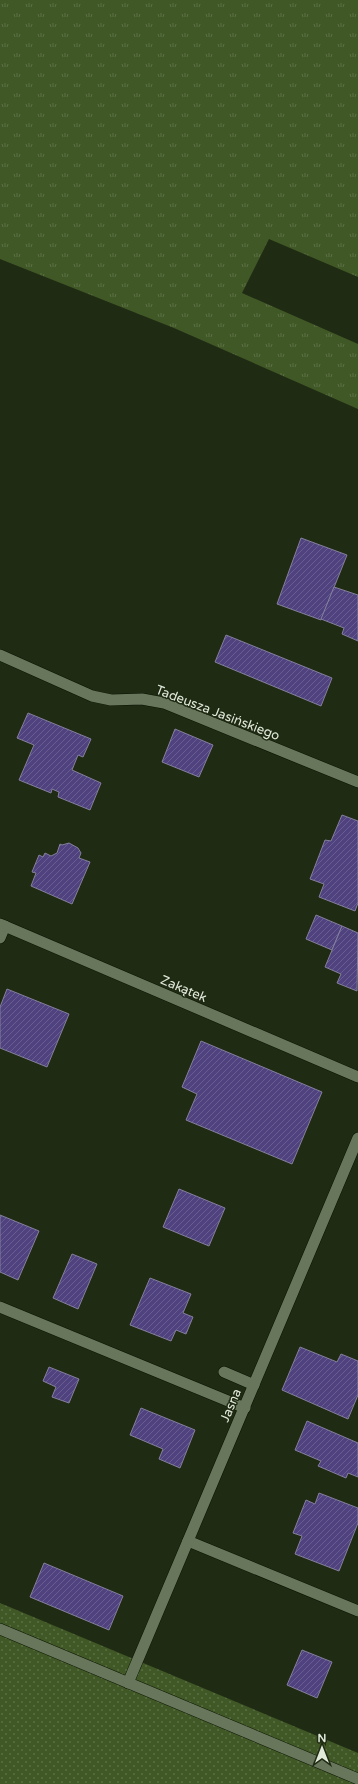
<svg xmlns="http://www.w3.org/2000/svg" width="358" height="1784" viewBox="0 0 358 1784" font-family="'Varela Round',sans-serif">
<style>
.grass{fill:url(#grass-tufts)}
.park{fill:url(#park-dots)}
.building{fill:url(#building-hatch);stroke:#84809c}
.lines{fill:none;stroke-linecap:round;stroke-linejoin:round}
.service-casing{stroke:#091301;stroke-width:12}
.minor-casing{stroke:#091301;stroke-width:12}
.service{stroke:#68765c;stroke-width:11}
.minor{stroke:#68765c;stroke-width:11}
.labels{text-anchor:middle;stroke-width:3;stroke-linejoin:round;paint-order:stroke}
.street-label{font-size:13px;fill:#e1e9da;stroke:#202b14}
</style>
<defs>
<pattern id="grass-tufts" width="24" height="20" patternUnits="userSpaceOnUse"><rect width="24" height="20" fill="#405825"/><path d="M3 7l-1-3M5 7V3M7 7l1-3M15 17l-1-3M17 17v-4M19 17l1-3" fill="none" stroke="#5b7044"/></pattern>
<pattern id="park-dots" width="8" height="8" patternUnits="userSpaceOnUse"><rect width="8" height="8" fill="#405825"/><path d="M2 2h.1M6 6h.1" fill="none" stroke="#5b7044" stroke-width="1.8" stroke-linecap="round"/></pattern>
<pattern id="building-hatch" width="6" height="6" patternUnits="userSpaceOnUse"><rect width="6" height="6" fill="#4f427f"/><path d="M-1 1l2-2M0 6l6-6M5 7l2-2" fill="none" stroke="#685d91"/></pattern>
</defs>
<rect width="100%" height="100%" fill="#202b14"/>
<polygon class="grass" points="0,0 358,0 358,277 269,239 242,293 358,344 358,409 174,328 0,259"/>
<polygon class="park" points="0,1603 358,1753 358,1784 0,1784"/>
<g class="building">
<polygon points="301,538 347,555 321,620 277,604"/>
<polygon points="334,587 358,595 358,641 342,634 344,628 321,619"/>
<polygon points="226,635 332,678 321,706 215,662"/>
<polygon points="28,713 91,739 83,757 78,755 72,770 101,783 90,810 58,797 59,792 52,789 51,793 19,780 34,745 17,738"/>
<polygon points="175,729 213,745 199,777 162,762"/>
<polygon points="342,815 358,821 358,903 355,911 319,897 324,884 310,879 325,840 331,841"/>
<polygon points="69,843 78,848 81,853 79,858 90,862 72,904 31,886 36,873 32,872 39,855 43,857 45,853 51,856 57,853 60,844 62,845"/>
<polygon points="316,915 342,926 332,950 306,939"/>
<polygon points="342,926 358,933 357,991 337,983 341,974 325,967"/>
<polygon points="7,989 69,1014 47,1067 0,1048 0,1007"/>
<polygon points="201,1041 322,1092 292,1164 186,1120 197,1094 182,1087"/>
<polygon points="179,1189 225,1208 209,1246 163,1227"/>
<polygon points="0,1215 39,1231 18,1280 0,1272"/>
<polygon points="72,1254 97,1264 78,1309 53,1298"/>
<polygon points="150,1278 191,1294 183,1313 193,1317 186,1334 176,1330 171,1341 130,1325"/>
<polygon points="300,1347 337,1362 341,1354 358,1361 358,1395 348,1419 282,1390"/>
<polygon points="49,1367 79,1379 69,1403 52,1397 56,1387 43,1381"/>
<polygon points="141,1408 195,1430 180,1468 159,1459 163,1449 130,1435"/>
<polygon points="307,1421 358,1443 358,1477 348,1473 346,1478 318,1466 321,1461 295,1450"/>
<polygon points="319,1493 358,1508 358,1523 339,1571 295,1554 302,1536 293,1533 306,1500 315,1504"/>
<polygon points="44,1563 123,1596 109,1630 30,1597"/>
<polygon points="302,1650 332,1662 317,1698 287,1685"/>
</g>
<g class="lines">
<defs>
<g id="service">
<polyline points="0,938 5,926"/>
<polyline points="0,1307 245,1408"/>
<polyline points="224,1372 254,1385"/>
<polyline points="188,1541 358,1611"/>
<polyline points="0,1629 358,1779"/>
</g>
<g id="minor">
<polyline points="0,655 92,696 111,700 142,699 164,703 358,782"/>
<polyline points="0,924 358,1077"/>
<polyline points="128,1683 358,1138"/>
</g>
</defs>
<use href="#service" class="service-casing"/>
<use href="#minor" class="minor-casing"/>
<use href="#service" class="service"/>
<use href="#minor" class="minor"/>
</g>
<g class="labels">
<g class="street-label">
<text transform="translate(218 712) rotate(21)" y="5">Tadeusza Jasińskiego</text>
<text transform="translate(184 988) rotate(23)" y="5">Zakątek</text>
<text transform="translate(230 1405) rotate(-67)" y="5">Jasna</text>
</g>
</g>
<g transform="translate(322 1748)" stroke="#202b14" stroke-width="3" paint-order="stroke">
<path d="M0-3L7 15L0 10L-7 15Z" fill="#e1e9da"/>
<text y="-6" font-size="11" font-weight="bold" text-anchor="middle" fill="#e1e9da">N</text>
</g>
</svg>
